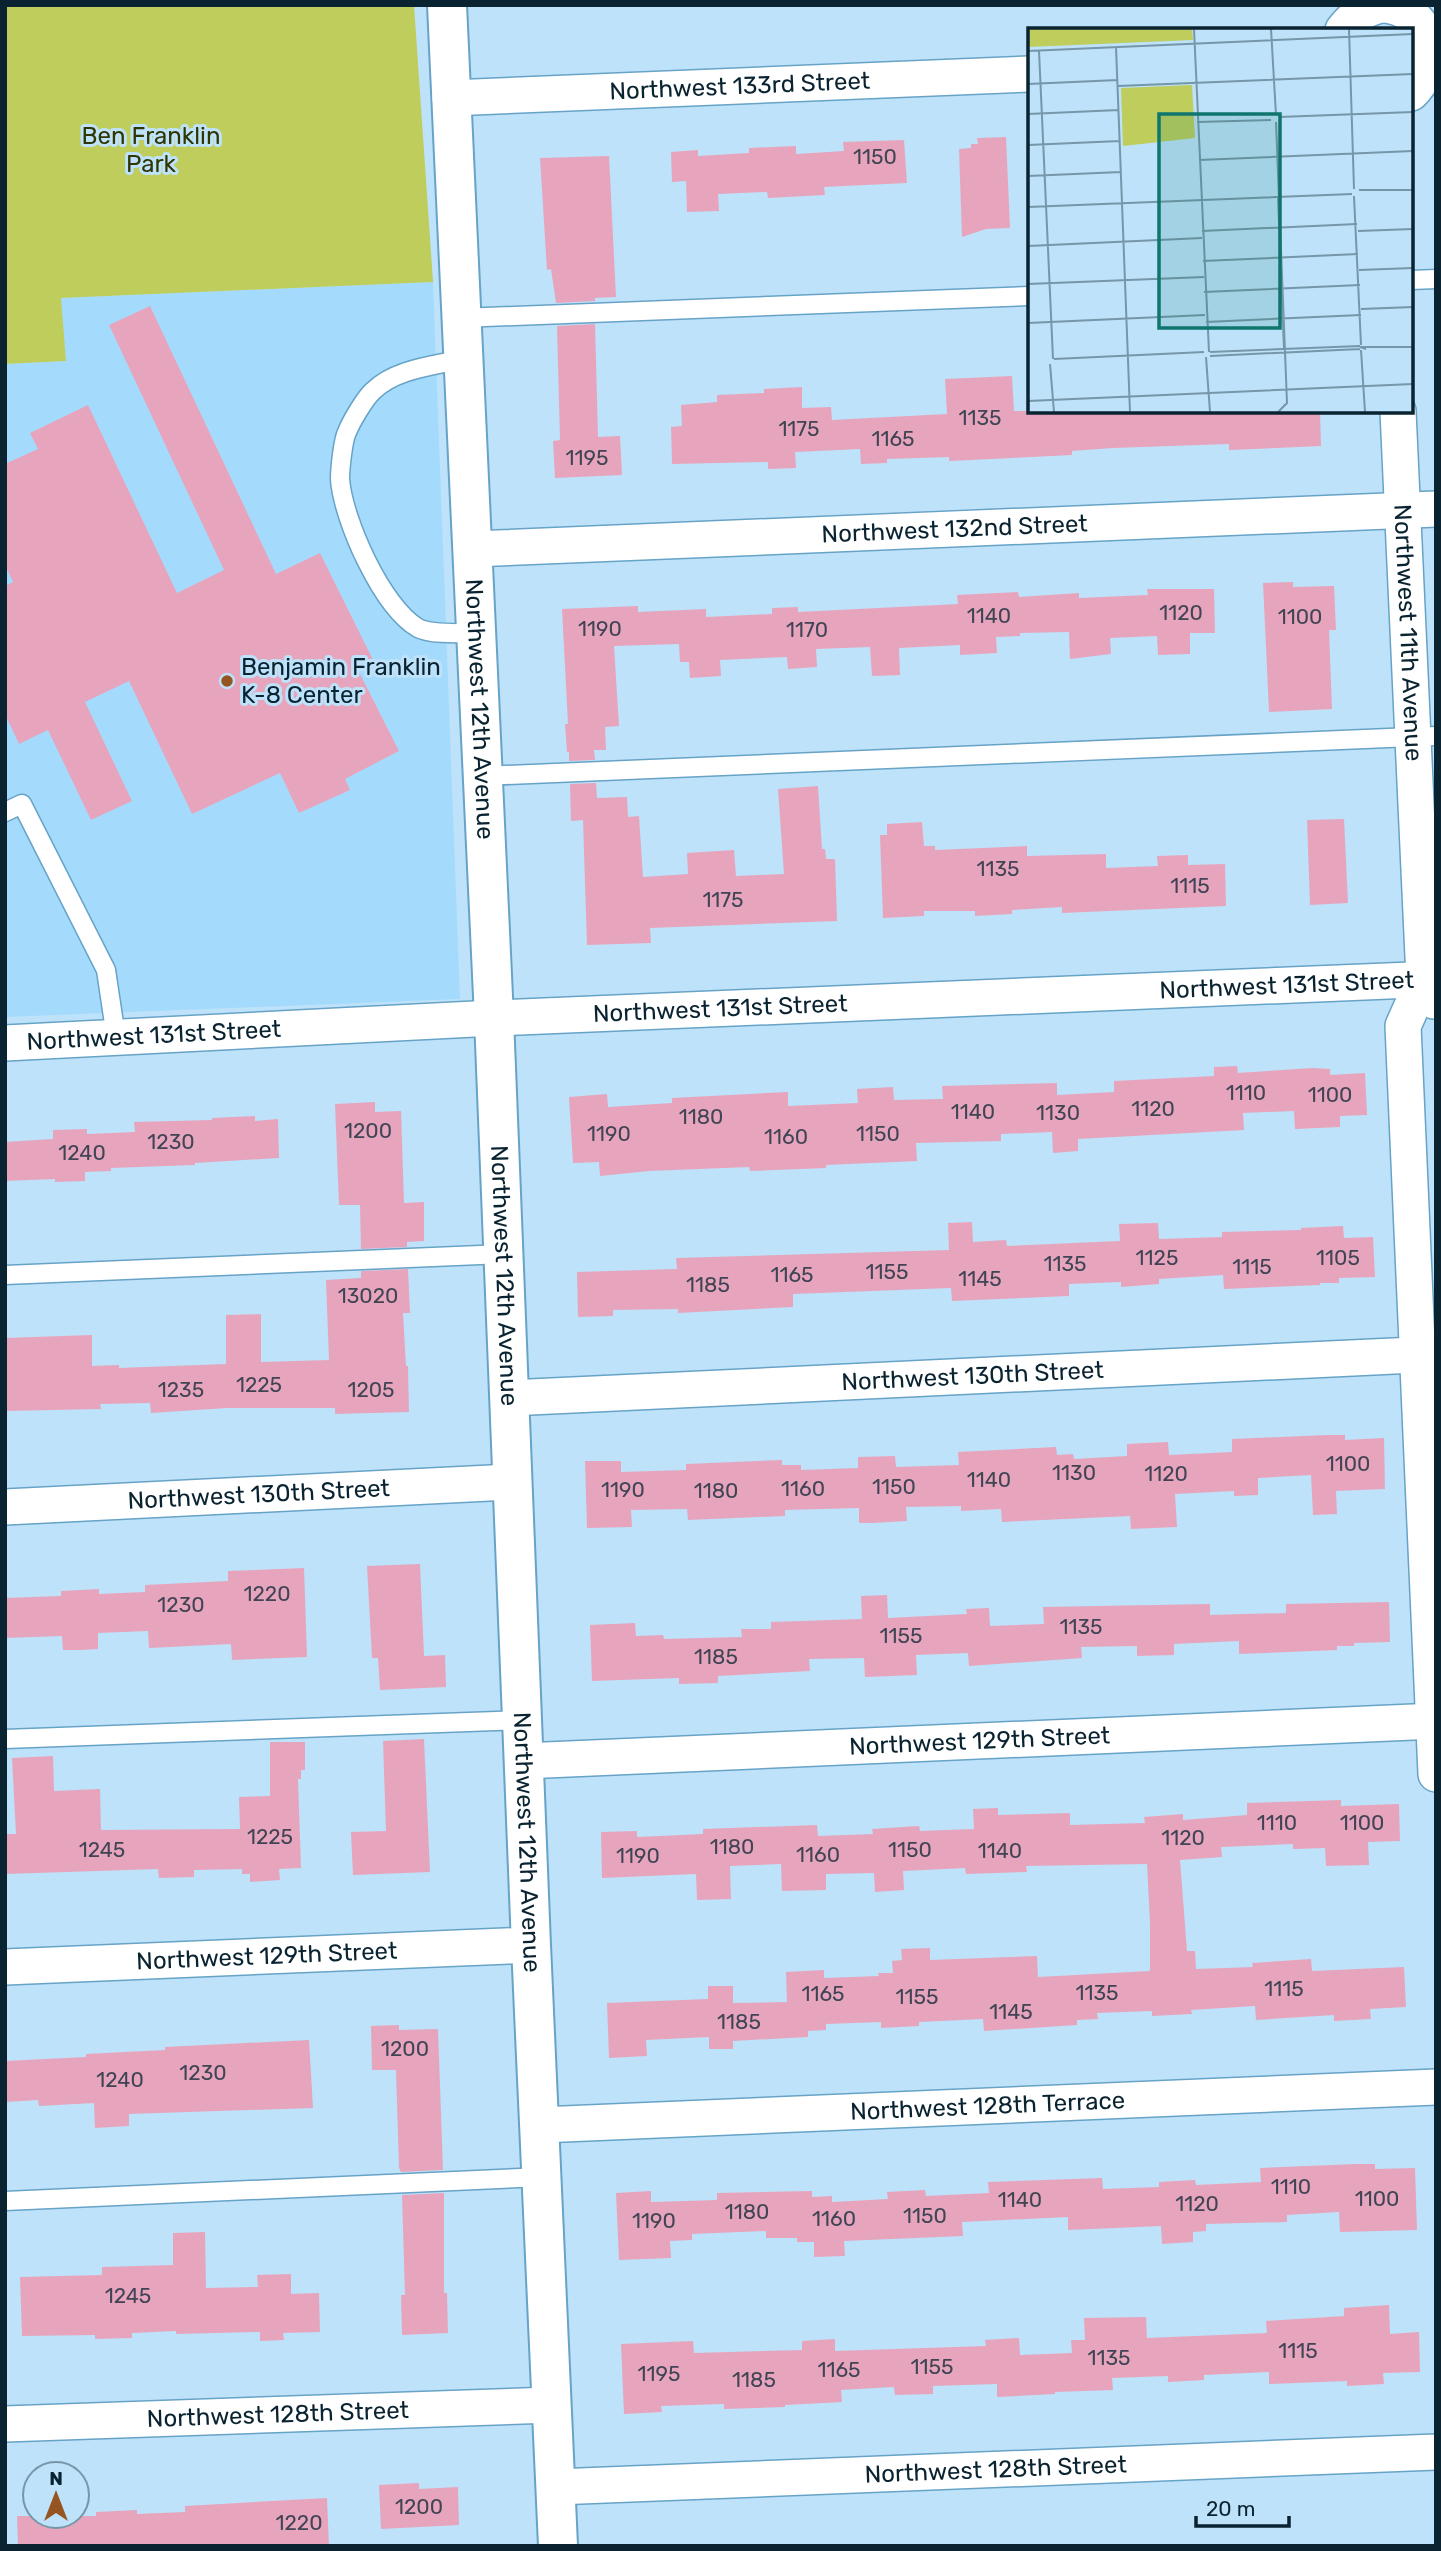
<svg xmlns="http://www.w3.org/2000/svg" width="1441" height="2551" viewBox="0 0 1441 2551" font-family="Rubik,sans-serif">
<style>
.built{fill:#a4dbfd}
.green{fill:#becd5c}
.building{fill:#e7a5bd}
.lines{fill:none;stroke-linecap:round;stroke-linejoin:round}
.service-casing{stroke:#67a3c7;stroke-width:21}
.minor-casing{stroke:#67a3c7;stroke-width:38}
.tertiary-casing{stroke:#67a3c7;stroke-width:42}
.service{stroke:#fff;stroke-width:18}
.minor{stroke:#fff;stroke-width:35}
.tertiary{stroke:#fff;stroke-width:38}
.poi-dot{fill:#965520;stroke:#bee2f9;stroke-width:2.5}
.labels{text-anchor:middle;stroke-width:6;stroke-linejoin:round;paint-order:stroke}
.number-label{font-size:21px;fill:#414454}
.street-label{font-size:24px;fill:#0a2331;stroke:#bee2f9}
.park-label{font-size:24px;fill:#303601;stroke:#bee2f9}
.poi-label{font-size:24px;fill:#0a2331;stroke:#bee2f9;text-anchor:start}
.inset-road{fill:none;stroke:#7696a9;stroke-width:2}
.view{fill:#0f766e;fill-opacity:0.15;stroke:#0f766e;stroke-width:3.5}
.inset-edge{fill:none;stroke:#0a2331;stroke-width:3.5}
</style>
<rect width="100%" height="100%" fill="#bee2f9"/>
<polygon class="built" points="433,282 460,999 5,1017 5,364 66,361 60,298"/>
<polygon class="green" points="5,5 414,5 433,282 61,298 66,361 5,364"/>
<g class="building">
<polygon points="1006,137 1010,228 986,229 962,237 959,149 971,148 971,144 978,144 977,138"/>
<polygon points="904,140 907,183 824,187 825,195 768,198 767,192 718,194 719,211 687,212 686,181 672,182 671,152 698,150 698,156 749,153 749,148 796,146 796,154 844,151 843,142"/>
<polygon points="609,156 616,297 595,298 595,301 556,303 551,269 547,270 540,158"/>
<polygon points="150,306 276,574 320,553 374,662 358,670 399,751 345,779 350,790 299,813 280,773 192,814 129,681 85,702 132,801 91,820 48,730 19,744 5,714 5,586 13,582 5,565 5,464 38,449 30,433 88,405 177,593 224,570 109,325"/>
<polygon points="595,324 598,437 620,436 622,475 555,478 553,441 560,440 557,326"/>
<polygon points="1012,376 1014,411 1320,411 1321,446 1229,450 1229,444 1113,448 1072,451 1072,455 949,461 949,457 887,459 887,463 861,464 860,449 795,452 796,468 768,469 768,462 672,464 671,427 682,426 681,405 717,402 717,395 764,393 764,389 802,387 802,408 831,407 832,420 947,414 945,379"/>
<polygon points="1293,582 1293,587 1334,586 1336,630 1329,630 1332,709 1269,712 1263,583"/>
<polygon points="1147,589 1214,589 1215,633 1190,633 1190,654 1158,655 1157,636 1110,638 1111,654 1070,659 1069,632 1020,633 1020,636 996,637 997,653 960,655 960,645 899,648 900,675 872,676 870,647 816,649 817,667 788,669 787,657 720,660 721,676 690,678 689,662 680,662 679,644 614,646 619,726 605,727 606,750 594,750 595,760 569,761 569,752 567,752 565,724 568,724 562,609 638,606 638,612 706,609 706,617 772,614 772,608 798,607 798,612 958,604 957,595 1018,592 1019,597 1079,593 1079,598 1148,595"/>
<polygon points="596,783 597,798 627,797 628,817 639,816 643,877 688,874 687,853 734,850 736,876 784,874 778,789 818,786 822,849 825,849 826,859 835,859 837,921 650,928 651,943 587,945 583,820 571,821 570,784"/>
<polygon points="1344,819 1348,903 1310,905 1307,820"/>
<polygon points="922,822 924,846 935,846 935,850 1027,846 1027,856 1106,854 1106,868 1158,866 1157,856 1188,855 1188,865 1225,864 1226,906 1062,913 1062,907 1012,910 1012,914 975,916 975,911 924,911 924,916 883,918 880,835 887,835 887,824"/>
<polygon points="1237,1066 1238,1073 1312,1068 1330,1069 1330,1075 1365,1073 1367,1115 1340,1116 1340,1127 1295,1129 1294,1111 1243,1113 1244,1130 1078,1139 1078,1151 1053,1153 1052,1132 1001,1134 1001,1141 916,1143 917,1161 826,1165 826,1168 750,1171 749,1167 649,1171 600,1176 599,1162 573,1163 569,1097 607,1094 608,1107 672,1103 672,1098 788,1092 788,1106 858,1103 857,1089 893,1087 894,1100 943,1099 942,1086 1057,1083 1057,1095 1114,1092 1114,1081 1214,1076 1214,1067"/>
<polygon points="375,1102 375,1112 401,1111 404,1203 424,1202 424,1241 407,1242 407,1247 361,1249 360,1205 339,1205 335,1104"/>
<polygon points="255,1116 255,1121 278,1119 279,1158 195,1163 195,1165 111,1168 111,1171 85,1172 85,1181 55,1182 55,1179 5,1181 5,1142 53,1139 53,1130 87,1129 87,1134 135,1132 134,1122 212,1120 212,1118"/>
<polygon points="972,1222 973,1242 1006,1240 1007,1246 1120,1241 1119,1224 1158,1223 1159,1239 1222,1237 1222,1232 1301,1230 1301,1228 1343,1226 1344,1238 1373,1237 1375,1277 1339,1278 1339,1283 1320,1283 1320,1285 1224,1289 1223,1275 1159,1279 1159,1284 1121,1287 1121,1282 1069,1284 1069,1296 952,1301 951,1288 793,1294 793,1307 678,1313 678,1309 613,1310 613,1316 578,1317 577,1272 677,1269 676,1258 949,1250 948,1223"/>
<polygon points="408,1269 410,1313 403,1313 406,1366 408,1366 409,1412 335,1414 335,1408 227,1408 151,1413 150,1403 100,1404 101,1409 5,1411 5,1338 92,1335 92,1366 119,1365 119,1368 226,1364 226,1315 261,1314 261,1362 329,1360 326,1280 361,1278 361,1271"/>
<polygon points="1327,1435 1345,1435 1345,1440 1384,1438 1385,1489 1336,1491 1337,1514 1313,1515 1311,1475 1258,1478 1258,1495 1234,1496 1234,1491 1175,1494 1177,1527 1131,1529 1130,1516 1002,1522 1001,1509 961,1511 961,1506 906,1507 907,1521 872,1523 859,1523 859,1508 785,1510 785,1516 688,1520 687,1509 631,1510 632,1527 587,1528 585,1461 621,1461 621,1472 686,1470 686,1464 782,1460 782,1465 801,1465 801,1470 858,1468 858,1457 895,1456 896,1467 959,1465 958,1452 1056,1447 1057,1455 1073,1454 1074,1459 1127,1456 1127,1444 1168,1442 1169,1455 1232,1452 1232,1439"/>
<polygon points="420,1564 424,1656 445,1655 446,1687 380,1690 378,1658 372,1658 367,1566"/>
<polygon points="304,1568 307,1657 232,1660 231,1644 149,1648 148,1631 98,1633 98,1649 81,1650 63,1650 62,1636 5,1638 5,1598 61,1596 61,1591 99,1589 99,1594 145,1592 145,1585 228,1581 228,1571"/>
<polygon points="887,1595 888,1618 967,1614 966,1609 989,1608 990,1626 1044,1624 1043,1607 1210,1604 1210,1615 1286,1613 1286,1604 1389,1602 1390,1642 1354,1643 1354,1646 1337,1646 1337,1650 1239,1654 1239,1641 1174,1644 1174,1655 1137,1656 1137,1646 1081,1647 1082,1658 969,1666 968,1653 916,1655 917,1675 865,1677 864,1658 809,1659 810,1671 718,1676 718,1683 679,1684 679,1678 592,1681 590,1625 635,1623 636,1636 663,1635 664,1639 742,1637 741,1629 771,1629 771,1622 862,1619 861,1596"/>
<polygon points="424,1739 430,1872 353,1875 351,1832 386,1831 383,1741"/>
<polygon points="270,1742 305,1742 305,1770 301,1770 301,1779 298,1779 301,1868 279,1869 280,1880 250,1882 250,1874 242,1874 242,1869 194,1870 194,1877 159,1878 158,1869 5,1874 5,1834 16,1834 12,1758 53,1756 54,1791 100,1789 101,1830 240,1829 239,1797 270,1796"/>
<polygon points="1341,1800 1341,1806 1399,1804 1400,1841 1368,1842 1369,1865 1326,1866 1325,1848 1293,1849 1293,1844 1221,1847 1222,1857 1180,1860 1187,1951 1195,1951 1196,1969 1253,1967 1252,1963 1311,1959 1312,1971 1404,1967 1406,2007 1370,2009 1371,2019 1334,2021 1334,2015 1256,2020 1255,2006 1191,2010 1192,2014 1152,2016 1152,2011 1097,2013 1098,2019 1077,2020 1077,2025 984,2031 983,2019 919,2022 919,2026 881,2028 881,2022 826,2024 826,2030 808,2031 808,2037 733,2041 733,2049 709,2049 709,2037 646,2040 647,2056 609,2058 607,2003 708,1999 708,1986 733,1986 733,2003 787,2002 786,1972 824,1970 824,1978 879,1976 878,1973 893,1973 892,1961 902,1960 901,1949 930,1948 930,1960 1037,1956 1038,1977 1150,1971 1150,1923 1147,1864 1026,1866 1027,1872 966,1874 965,1868 903,1871 904,1890 875,1892 874,1873 826,1874 826,1890 782,1891 781,1864 730,1866 731,1899 697,1900 696,1874 602,1878 601,1832 637,1831 637,1837 703,1834 703,1829 817,1825 818,1836 873,1834 872,1829 919,1826 920,1831 974,1829 973,1809 998,1808 998,1815 1070,1813 1070,1825 1145,1823 1144,1817 1183,1814 1183,1820 1247,1815 1247,1803"/>
<polygon points="399,2025 399,2030 438,2029 443,2170 401,2172 399,2168 396,2070 372,2070 371,2026"/>
<polygon points="309,2040 313,2108 129,2114 129,2126 95,2128 94,2103 39,2106 38,2100 5,2102 5,2061 86,2057 86,2054 165,2050 165,2047"/>
<polygon points="1356,2164 1375,2164 1375,2169 1415,2168 1417,2230 1340,2232 1339,2212 1287,2215 1287,2222 1206,2224 1206,2231 1193,2232 1193,2242 1162,2244 1161,2226 1068,2230 1068,2217 962,2222 963,2236 844,2241 845,2256 814,2257 814,2242 797,2242 797,2238 766,2238 766,2231 692,2234 692,2240 670,2241 671,2258 619,2260 616,2193 651,2191 651,2202 717,2200 717,2193 812,2191 812,2197 832,2196 832,2202 888,2199 887,2192 925,2190 926,2196 989,2193 988,2182 1102,2178 1103,2189 1159,2187 1159,2182 1195,2180 1196,2185 1261,2182 1260,2168"/>
<polygon points="444,2193 444,2293 447,2293 448,2333 402,2335 401,2295 405,2295 402,2195"/>
<polygon points="205,2232 206,2288 258,2287 257,2275 291,2274 291,2294 319,2293 320,2332 283,2333 284,2340 260,2341 260,2332 176,2334 176,2331 132,2333 132,2338 95,2339 95,2335 22,2336 20,2277 102,2275 102,2267 173,2265 173,2233"/>
<polygon points="1389,2305 1390,2334 1419,2332 1420,2372 1383,2373 1384,2384 1347,2386 1347,2381 1269,2384 1269,2372 1204,2375 1204,2380 1168,2382 1168,2376 1112,2378 1113,2390 1055,2392 1055,2394 997,2397 997,2384 933,2386 933,2394 895,2395 894,2387 841,2390 842,2402 785,2405 785,2407 724,2409 724,2404 661,2406 662,2412 624,2414 621,2344 693,2341 694,2353 802,2350 802,2341 835,2339 835,2351 986,2346 985,2340 1019,2338 1020,2355 1072,2353 1071,2340 1085,2340 1084,2318 1146,2317 1147,2338 1267,2333 1266,2321 1344,2316 1344,2308"/>
<polygon points="419,2483 419,2489 458,2487 459,2525 381,2529 379,2485"/>
<polygon points="327,2498 329,2546 18,2546 17,2516 96,2516 96,2512 137,2510 137,2514 185,2512 185,2506"/>
</g>
<g class="lines">
<defs>
<g id="service">
<polyline points="1411,280 1436,279"/>
<polyline points="461,318 1030,296"/>
<path d="M463,359C433,366 395,369 373,391C365,398 351,422 347,432C343,440 340,469 340,479C343,520 382,607 418,628C431,635 462,633 476,633"/>
<polyline points="483,776 1436,736"/>
<polyline points="5,812 22,804 106,970 116,1037"/>
<polyline points="5,1275 504,1254"/>
<polyline points="5,1739 522,1720"/>
<polyline points="5,2201 543,2177"/>
</g>
<g id="minor">
<path d="M1385,5C1433,11 1441,64 1411,93"/>
<path d="M1343,30C1354,16 1364,9 1381,5"/>
<path id="s1" d="M450,98L1030,74"/>
<path id="s2" d="M1398,411L1424,979L1434,1001"/>
<path id="s3" d="M472,549L1436,509"/>
<polyline points="1424,979 1403,1026 1436,1774"/>
<path id="s4" d="M5,1043L494,1018L1436,979"/>
<path id="s5" d="M509,1398L1436,1354"/>
<path id="s6" d="M5,1507L511,1482"/>
<path id="s7" d="M523,1761L1436,1721"/>
<path id="s8" d="M5,1967L531,1945"/>
<path id="s9" d="M540,2125L1436,2087"/>
<path id="s10" d="M5,2424L552,2405"/>
<path id="s11" d="M555,2487L1436,2452"/>
</g>
<g id="tertiary">
<path id="s12" d="M447,5L494,1018L531,1945L558,2546"/>
</g>
</defs>
<use href="#service" class="service-casing"/>
<use href="#minor" class="minor-casing"/>
<use href="#tertiary" class="tertiary-casing"/>
<use href="#service" class="service"/>
<use href="#minor" class="minor"/>
<use href="#tertiary" class="tertiary"/>
</g>
<circle class="poi-dot" cx="227" cy="681" r="7"/>
<g class="labels">
<g class="number-label">
<text x="875" y="164">1150</text>
<text x="980" y="425">1135</text>
<text x="799" y="436">1175</text>
<text x="893" y="446">1165</text>
<text x="587" y="465">1195</text>
<text x="1181" y="620">1120</text>
<text x="989" y="623">1140</text>
<text x="1300" y="624">1100</text>
<text x="600" y="636">1190</text>
<text x="807" y="637">1170</text>
<text x="998" y="876">1135</text>
<text x="1190" y="893">1115</text>
<text x="723" y="907">1175</text>
<text x="1246" y="1100">1110</text>
<text x="1330" y="1102">1100</text>
<text x="1153" y="1116">1120</text>
<text x="973" y="1119">1140</text>
<text x="1058" y="1120">1130</text>
<text x="701" y="1124">1180</text>
<text x="368" y="1138">1200</text>
<text x="609" y="1141">1190</text>
<text x="878" y="1141">1150</text>
<text x="786" y="1144">1160</text>
<text x="171" y="1149">1230</text>
<text x="82" y="1160">1240</text>
<text x="1157" y="1265">1125</text>
<text x="1338" y="1265">1105</text>
<text x="1065" y="1271">1135</text>
<text x="1252" y="1274">1115</text>
<text x="887" y="1279">1155</text>
<text x="792" y="1282">1165</text>
<text x="980" y="1286">1145</text>
<text x="708" y="1292">1185</text>
<text x="368" y="1303">13020</text>
<text x="259" y="1392">1225</text>
<text x="181" y="1397">1235</text>
<text x="371" y="1397">1205</text>
<text x="1348" y="1471">1100</text>
<text x="1074" y="1480">1130</text>
<text x="1166" y="1481">1120</text>
<text x="989" y="1487">1140</text>
<text x="894" y="1494">1150</text>
<text x="803" y="1496">1160</text>
<text x="623" y="1497">1190</text>
<text x="716" y="1498">1180</text>
<text x="267" y="1601">1220</text>
<text x="181" y="1612">1230</text>
<text x="1081" y="1634">1135</text>
<text x="901" y="1643">1155</text>
<text x="716" y="1664">1185</text>
<text x="1277" y="1830">1110</text>
<text x="1362" y="1830">1100</text>
<text x="270" y="1844">1225</text>
<text x="1183" y="1845">1120</text>
<text x="732" y="1854">1180</text>
<text x="102" y="1857">1245</text>
<text x="910" y="1857">1150</text>
<text x="1000" y="1858">1140</text>
<text x="818" y="1862">1160</text>
<text x="638" y="1863">1190</text>
<text x="1284" y="1996">1115</text>
<text x="1097" y="2000">1135</text>
<text x="823" y="2001">1165</text>
<text x="917" y="2004">1155</text>
<text x="1011" y="2019">1145</text>
<text x="739" y="2029">1185</text>
<text x="405" y="2056">1200</text>
<text x="203" y="2080">1230</text>
<text x="120" y="2087">1240</text>
<text x="1291" y="2194">1110</text>
<text x="1377" y="2206">1100</text>
<text x="1020" y="2207">1140</text>
<text x="1197" y="2211">1120</text>
<text x="747" y="2219">1180</text>
<text x="925" y="2223">1150</text>
<text x="834" y="2226">1160</text>
<text x="654" y="2228">1190</text>
<text x="128" y="2303">1245</text>
<text x="1298" y="2358">1115</text>
<text x="1109" y="2365">1135</text>
<text x="932" y="2374">1155</text>
<text x="839" y="2377">1165</text>
<text x="659" y="2381">1195</text>
<text x="754" y="2387">1185</text>
<text x="419" y="2514">1200</text>
<text x="299" y="2530">1220</text>
</g>
<g class="street-label">
<text dy="8" stroke="none"><textPath href="#s1" startOffset="290">Northwest 133rd Street</textPath></text>
<text dy="8" stroke="none"><textPath href="#s3" startOffset="483">Northwest 132nd Street</textPath></text>
<text dy="8" stroke="none"><textPath href="#s2" startOffset="222">Northwest 11th Avenue</textPath></text>
<text dy="8" stroke="none"><textPath href="#s12" startOffset="705">Northwest 12th Avenue</textPath></text>
<text dy="8" stroke="none"><textPath href="#s4" startOffset="1283">Northwest 131st Street</textPath></text>
<text dy="8" stroke="none"><textPath href="#s4" startOffset="716">Northwest 131st Street</textPath></text>
<text dy="8" stroke="none"><textPath href="#s4" startOffset="149">Northwest 131st Street</textPath></text>
<text dy="8" stroke="none"><textPath href="#s12" startOffset="1272">Northwest 12th Avenue</textPath></text>
<text dy="8" stroke="none"><textPath href="#s5" startOffset="464">Northwest 130th Street</textPath></text>
<text dy="8" stroke="none"><textPath href="#s6" startOffset="254">Northwest 130th Street</textPath></text>
<text dy="8" stroke="none"><textPath href="#s7" startOffset="457">Northwest 129th Street</textPath></text>
<text dy="8" stroke="none"><textPath href="#s12" startOffset="1839">Northwest 12th Avenue</textPath></text>
<text dy="8" stroke="none"><textPath href="#s8" startOffset="262">Northwest 129th Street</textPath></text>
<text dy="8" stroke="none"><textPath href="#s9" startOffset="448">Northwest 128th Terrace</textPath></text>
<text dy="8" stroke="none"><textPath href="#s10" startOffset="273">Northwest 128th Street</textPath></text>
<text dy="8" stroke="none"><textPath href="#s11" startOffset="441">Northwest 128th Street</textPath></text>
</g>
<g class="park-label">
<text x="151" y="144">Ben Franklin<tspan x="151" dy="28">Park</tspan></text>
</g>
<g class="poi-label">
<text x="241" y="675">Benjamin Franklin<tspan x="241" dy="28">K-8 Center</tspan></text>
</g>
</g>
<g transform="translate(1028 28)">
<rect width="385" height="385" fill="#bee2f9"/>
<path d="M0,1H164L165,12L0,19ZM164,57L167,110L95,118L93,60Z" fill="#becd5c"/>
<path class="inset-road" d="M166,1L181,324M243,1L248,87M321,1L326,161M88,19L102,384M0,23L385,6M11,23L25,331M0,56L90,52M90,58L385,46M0,86L91,82M251,89L385,84M169,94L243,92M248,94L259,375L250,384M0,117L92,113M171,132L385,123M0,148L93,144M331,162H385M326,168L333,317M250,169L256,321M0,179L324,166M174,203L329,196M330,203L385,201M0,218L174,210M175,233L330,226M331,242L385,240M0,256L176,249M176,264L332,257M333,281L385,279M178,294L333,287M0,295L177,287M338,321L332,319H385M333,322L337,384M182,324L332,318M182,328L332,321M178,329L182,384M26,331L176,324M22,336L26,384M0,373L385,356"/>
<path class="view" d="M131,86H252V300H131Z"/>
<rect width="385" height="385" class="inset-edge"/>
</g>
<rect width="1441" height="2551" fill="none" stroke="#0a2331" stroke-width="14"/>
<g transform="translate(56 2495)"><circle r="33" fill="#bee2f9" stroke="#7696a9" stroke-width="2"/>
<path d="M0-5L12 26L0 18L-12 26Z" fill="#965520"/>
<text y="-10" font-size="19" font-weight="bold" text-anchor="middle" fill="#0a2331">N</text>
</g>
<path d="M1196 2516v10h93v-10" fill="none" stroke="#0a2331" stroke-width="3.5"/>
<text x="1206" y="2516" font-size="21" fill="#0a2331" stroke="#bee2f9" stroke-width="5" paint-order="stroke">20 m</text>
</svg>
